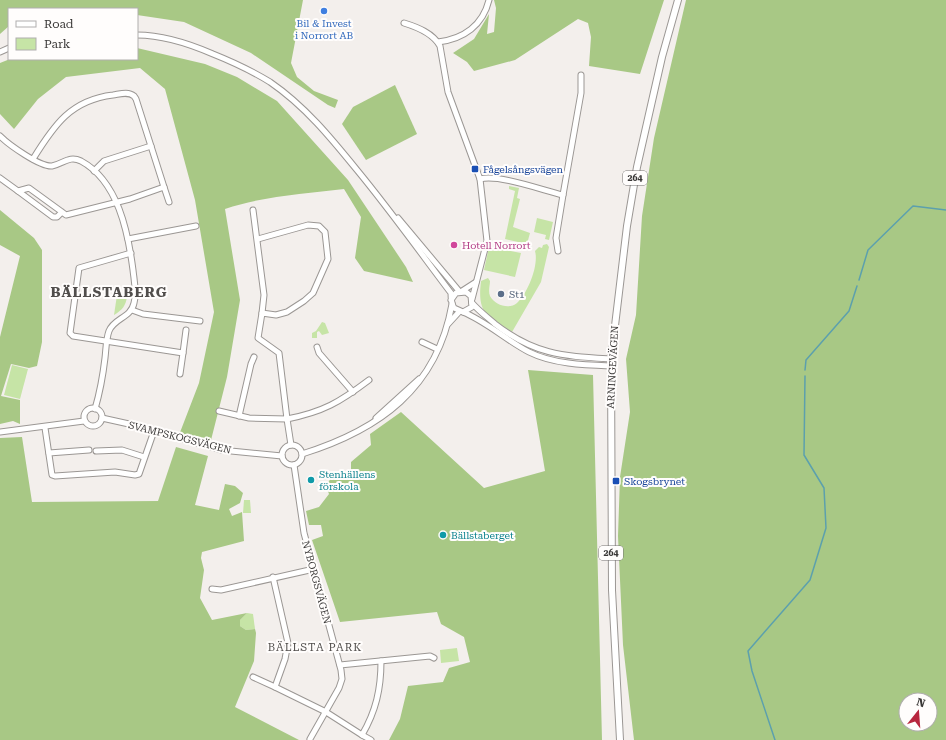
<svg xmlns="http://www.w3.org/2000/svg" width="946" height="740" viewBox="0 0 946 740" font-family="'Roboto Serif',serif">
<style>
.green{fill:#c6e4a6}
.forest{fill:#a8c885;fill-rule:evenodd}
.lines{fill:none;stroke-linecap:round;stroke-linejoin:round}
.stream{stroke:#5ca0ad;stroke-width:1.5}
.minor-casing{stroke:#9b9794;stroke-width:7}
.major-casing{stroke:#9b9794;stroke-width:8}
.minor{stroke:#fff;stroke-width:5}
.major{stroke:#fff;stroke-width:6}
.shop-dot{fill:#3f7fe0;stroke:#fffdfc;stroke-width:1.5}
.transit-dot{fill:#1a4fb4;stroke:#fffdfc;stroke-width:1.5}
.hotel-dot{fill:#d1479c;stroke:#fffdfc;stroke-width:1.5}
.service-dot{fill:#5c6f8a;stroke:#fffdfc;stroke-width:1.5}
.culture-dot{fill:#0f9aa8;stroke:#fffdfc;stroke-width:1.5}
.labels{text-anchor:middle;stroke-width:4;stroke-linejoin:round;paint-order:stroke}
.shield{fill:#fffdfc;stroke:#757372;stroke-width:1}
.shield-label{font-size:9px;font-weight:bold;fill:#3a3837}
.shop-label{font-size:10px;fill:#366cbe;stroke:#fffdfc}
.transit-label{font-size:10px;fill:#164399;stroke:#fffdfc;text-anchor:start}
.hotel-label{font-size:10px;fill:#b23c85;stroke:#fffdfc;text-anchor:start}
.service-label{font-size:10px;fill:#4e5e75;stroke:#fffdfc;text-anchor:start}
.street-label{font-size:10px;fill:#3a3837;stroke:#fffdfc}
.culture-label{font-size:10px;fill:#0d838f;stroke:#fffdfc;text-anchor:start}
.neighbourhood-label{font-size:11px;letter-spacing:1px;fill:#514e4c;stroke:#fffdfc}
.district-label{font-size:14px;font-weight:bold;letter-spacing:1px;fill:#514e4c;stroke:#fffdfc}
</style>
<rect width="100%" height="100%" fill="#f3efec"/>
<g class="green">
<polygon points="509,186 519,188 517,198 520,199 513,227 530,233 527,244 505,239 515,191 509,189"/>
<polygon points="537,218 553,222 549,240 545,239 546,235 534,232"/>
<path d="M547,244L549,247L541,282L512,332C487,315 477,315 481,281L488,278L490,281C490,285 488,291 490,296C495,305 509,310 517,303C528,293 539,265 535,251L539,247L542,248L543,245Z"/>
<polygon points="489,247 521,253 515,277 484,270"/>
<path d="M117,295L127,296C126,306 122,310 114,315Z"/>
<polygon points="322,322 325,323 329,333 322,335 319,331 317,332 317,338 312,338 312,333 316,331"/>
<polygon points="12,365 28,369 20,399 4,395"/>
<polygon points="244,500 250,500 251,513 243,513"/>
<polygon points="247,613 253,614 255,629 246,630 240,626 240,620"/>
<polygon points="457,648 459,661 441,663 440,650"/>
</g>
<g class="forest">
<polygon points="0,0 303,0 291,63 297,77 314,91 338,100 335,108 328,105 251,53 184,22 137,15 137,9 9,9 9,26 0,34"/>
<polygon points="494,0 664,0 640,74 589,66 591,37 588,23 578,19 515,60 474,71 467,62 453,53 474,39 489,14 487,34 494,32 496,8"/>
<path d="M686,0H946V740H634L623,645L618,536L620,477L630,412L626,359L636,315L642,216L654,138ZM906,700H930V724H906Z"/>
<path d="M137,48L205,64L237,77L277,101L348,180L406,267L413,282L364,271L355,258L361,217L344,189C305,194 263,196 225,209L240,300L227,377L210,444L179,435L199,383L214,312L195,200L165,89L140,68L66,77L38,99L14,129L0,114V63L10,59H137Z"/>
<polygon points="395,85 417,134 366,160 342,124 353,107"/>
<polygon points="0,210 34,238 42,250 42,342 37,366 29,368 11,364 1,396 20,400 20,424 13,421 0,424 0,337 20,256 0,245"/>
<polygon points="528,370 593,375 602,740 389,740 400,719 408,686 443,682 449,668 470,662 464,637 441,624 437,612 340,622 312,540 323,536 321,525 309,525 306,511 319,507 329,494 326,486 331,478 338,476 345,478 351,470 351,462 371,445 370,434 401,412 484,488 545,471"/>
<polygon points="22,437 32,502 158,501 176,447 208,456 195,505 219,510 225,484 235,486 243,493 240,503 229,509 232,516 242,512 244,541 202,552 201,558 204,570 200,598 212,620 247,613 240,620 240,626 246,630 255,629 256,633 254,661 235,707 299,740 0,740 0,438"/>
</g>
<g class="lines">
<g class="stream">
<polyline points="859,280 868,250 913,206 946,210"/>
<polyline points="805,370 806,360 849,311 857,286"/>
<polyline points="775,740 752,671 748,651 810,580 826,528 824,488 804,455 805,376"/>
</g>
<defs>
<g id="minor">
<path d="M404,23C417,27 433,33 440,46L448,92L480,179L487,241L472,299"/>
<path d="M137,35C162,35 190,44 213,54C233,62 252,71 270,82C305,106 331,138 357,170C390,210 420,252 451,293C451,298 451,303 454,308L463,312L472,307L471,296L466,292L456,293L451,300"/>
<path d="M438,42C464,39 483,25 489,0"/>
<polyline points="0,52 9,48"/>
<path d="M0,136C9,145 40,167 52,166C63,164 69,155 81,161C118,181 128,232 133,270C134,280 137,293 134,303C131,318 114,318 109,331C106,339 106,350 105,358C103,375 100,392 95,409"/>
<path d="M33,159C54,125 71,100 113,95C120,94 128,91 134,96L136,99L164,187"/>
<polyline points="94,171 104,161 151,146"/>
<polyline points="0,178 18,191"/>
<path d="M480,179C499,174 542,190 563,195L581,93V75"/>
<polyline points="253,210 264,295 262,313"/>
<polyline points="62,212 57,217 53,217 18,191 29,188 62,212 66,215 130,199 164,187 169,202"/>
<polyline points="398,218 459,291"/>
<polyline points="128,239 196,226"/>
<polyline points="558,251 556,238 563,195"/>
<polyline points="131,253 79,268 70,333 73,336 183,353 180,374"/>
<polyline points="462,291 476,282"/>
<path d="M472,303C479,311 487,317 495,324C535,355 563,356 611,359"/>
<polyline points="132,310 143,314 200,321"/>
<path d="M463,312C487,322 506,340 529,352C553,364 584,365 611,366"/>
<polyline points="448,324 459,312"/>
<polyline points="422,342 437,349"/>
<polyline points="317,347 319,353 353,392"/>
<polyline points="183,353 186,330"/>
<circle cx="93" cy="417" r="9"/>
<polyline points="219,411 249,418 287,419 279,353 258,338 262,313 276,315 287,312 304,301 313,293 328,259 325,232 319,226 308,225 258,239"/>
<polyline points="239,416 251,364 254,357"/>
<polyline points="102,418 138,426 221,450 282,456"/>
<polyline points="376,418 419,379"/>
<polyline points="45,428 52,475 55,476 115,472 135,475 139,474 154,431"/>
<polyline points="0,432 84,421"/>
<path d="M291,445L287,419C323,412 340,402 369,380"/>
<circle cx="292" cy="455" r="10"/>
<polyline points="96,451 122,450 144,457"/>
<polyline points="49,453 89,450"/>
<path d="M302,454C379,430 437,389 452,304"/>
<polyline points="294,465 304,533 341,670 342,679 339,688 310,739"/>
<path d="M273,577L288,643L285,659L275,687L326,712L362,735C376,711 381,689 381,661"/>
<polyline points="212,589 221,590 314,569"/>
<polyline points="340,665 430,656 434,658"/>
<polyline points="253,677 275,687"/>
<polyline points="362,735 371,740"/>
</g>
<polyline id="major" points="620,740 612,590 611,359 627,226 637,167 662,57 678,0"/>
</defs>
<use href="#minor" class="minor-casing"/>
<use href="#major" class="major-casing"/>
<use href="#minor" class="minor"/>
<use href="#major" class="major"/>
</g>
<circle class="shop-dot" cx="324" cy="11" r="4"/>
<g class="transit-dot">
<rect x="471" y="165" width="8" height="8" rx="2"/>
<rect x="612" y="477" width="8" height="8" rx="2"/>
</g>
<circle class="hotel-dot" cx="454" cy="245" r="4"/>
<circle class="service-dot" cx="501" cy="294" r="4"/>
<g class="culture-dot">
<circle cx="311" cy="480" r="4"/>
<circle cx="443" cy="535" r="4"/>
</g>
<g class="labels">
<g class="shield">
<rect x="623" y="171" width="24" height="14" rx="3"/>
<rect x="599" y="546" width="24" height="14" rx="3"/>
</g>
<g class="shield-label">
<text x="635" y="181">264</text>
<text x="611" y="556">264</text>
</g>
<g class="shop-label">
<text x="324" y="27">Bil &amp; Invest<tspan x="324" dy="12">i Norrort AB</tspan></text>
</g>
<g class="transit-label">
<text x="483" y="173">Fågelsångsvägen</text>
<text x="624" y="485">Skogsbrynet</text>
</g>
<g class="hotel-label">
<text x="462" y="249">Hotell Norrort</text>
</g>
<g class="service-label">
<text x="509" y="298">St1</text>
</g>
<g class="street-label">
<text transform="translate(612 367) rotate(-87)" y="4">ARNINGEVÄGEN</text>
<text transform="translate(180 437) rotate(14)" y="4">SVAMPSKOGSVÄGEN</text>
<text transform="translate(317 582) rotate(75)" y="4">NYBORGSVÄGEN</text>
</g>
<g class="culture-label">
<text x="319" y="478">Stenhällens<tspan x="319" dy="12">förskola</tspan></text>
<text x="451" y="539">Bällstaberget</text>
</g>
<g class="neighbourhood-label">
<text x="315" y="651">BÄLLSTA PARK</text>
</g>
<g class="district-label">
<text x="109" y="297">BÄLLSTABERG</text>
</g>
</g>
<rect x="8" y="8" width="130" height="52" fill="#fffdfc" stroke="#b0aead"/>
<rect x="16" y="21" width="20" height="6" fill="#ffffff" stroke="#b0aead"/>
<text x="44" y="28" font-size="12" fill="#3a3837">Road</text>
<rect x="16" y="38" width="20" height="12" fill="#c6e4a6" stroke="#b0aead"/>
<text x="44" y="48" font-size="12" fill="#3a3837">Park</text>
<g transform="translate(918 712) rotate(17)"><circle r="19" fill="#fffdfc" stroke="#b0aead"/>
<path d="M0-3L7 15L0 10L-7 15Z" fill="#b8263e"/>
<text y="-6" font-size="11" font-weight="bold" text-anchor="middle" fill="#3a3837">N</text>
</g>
</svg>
